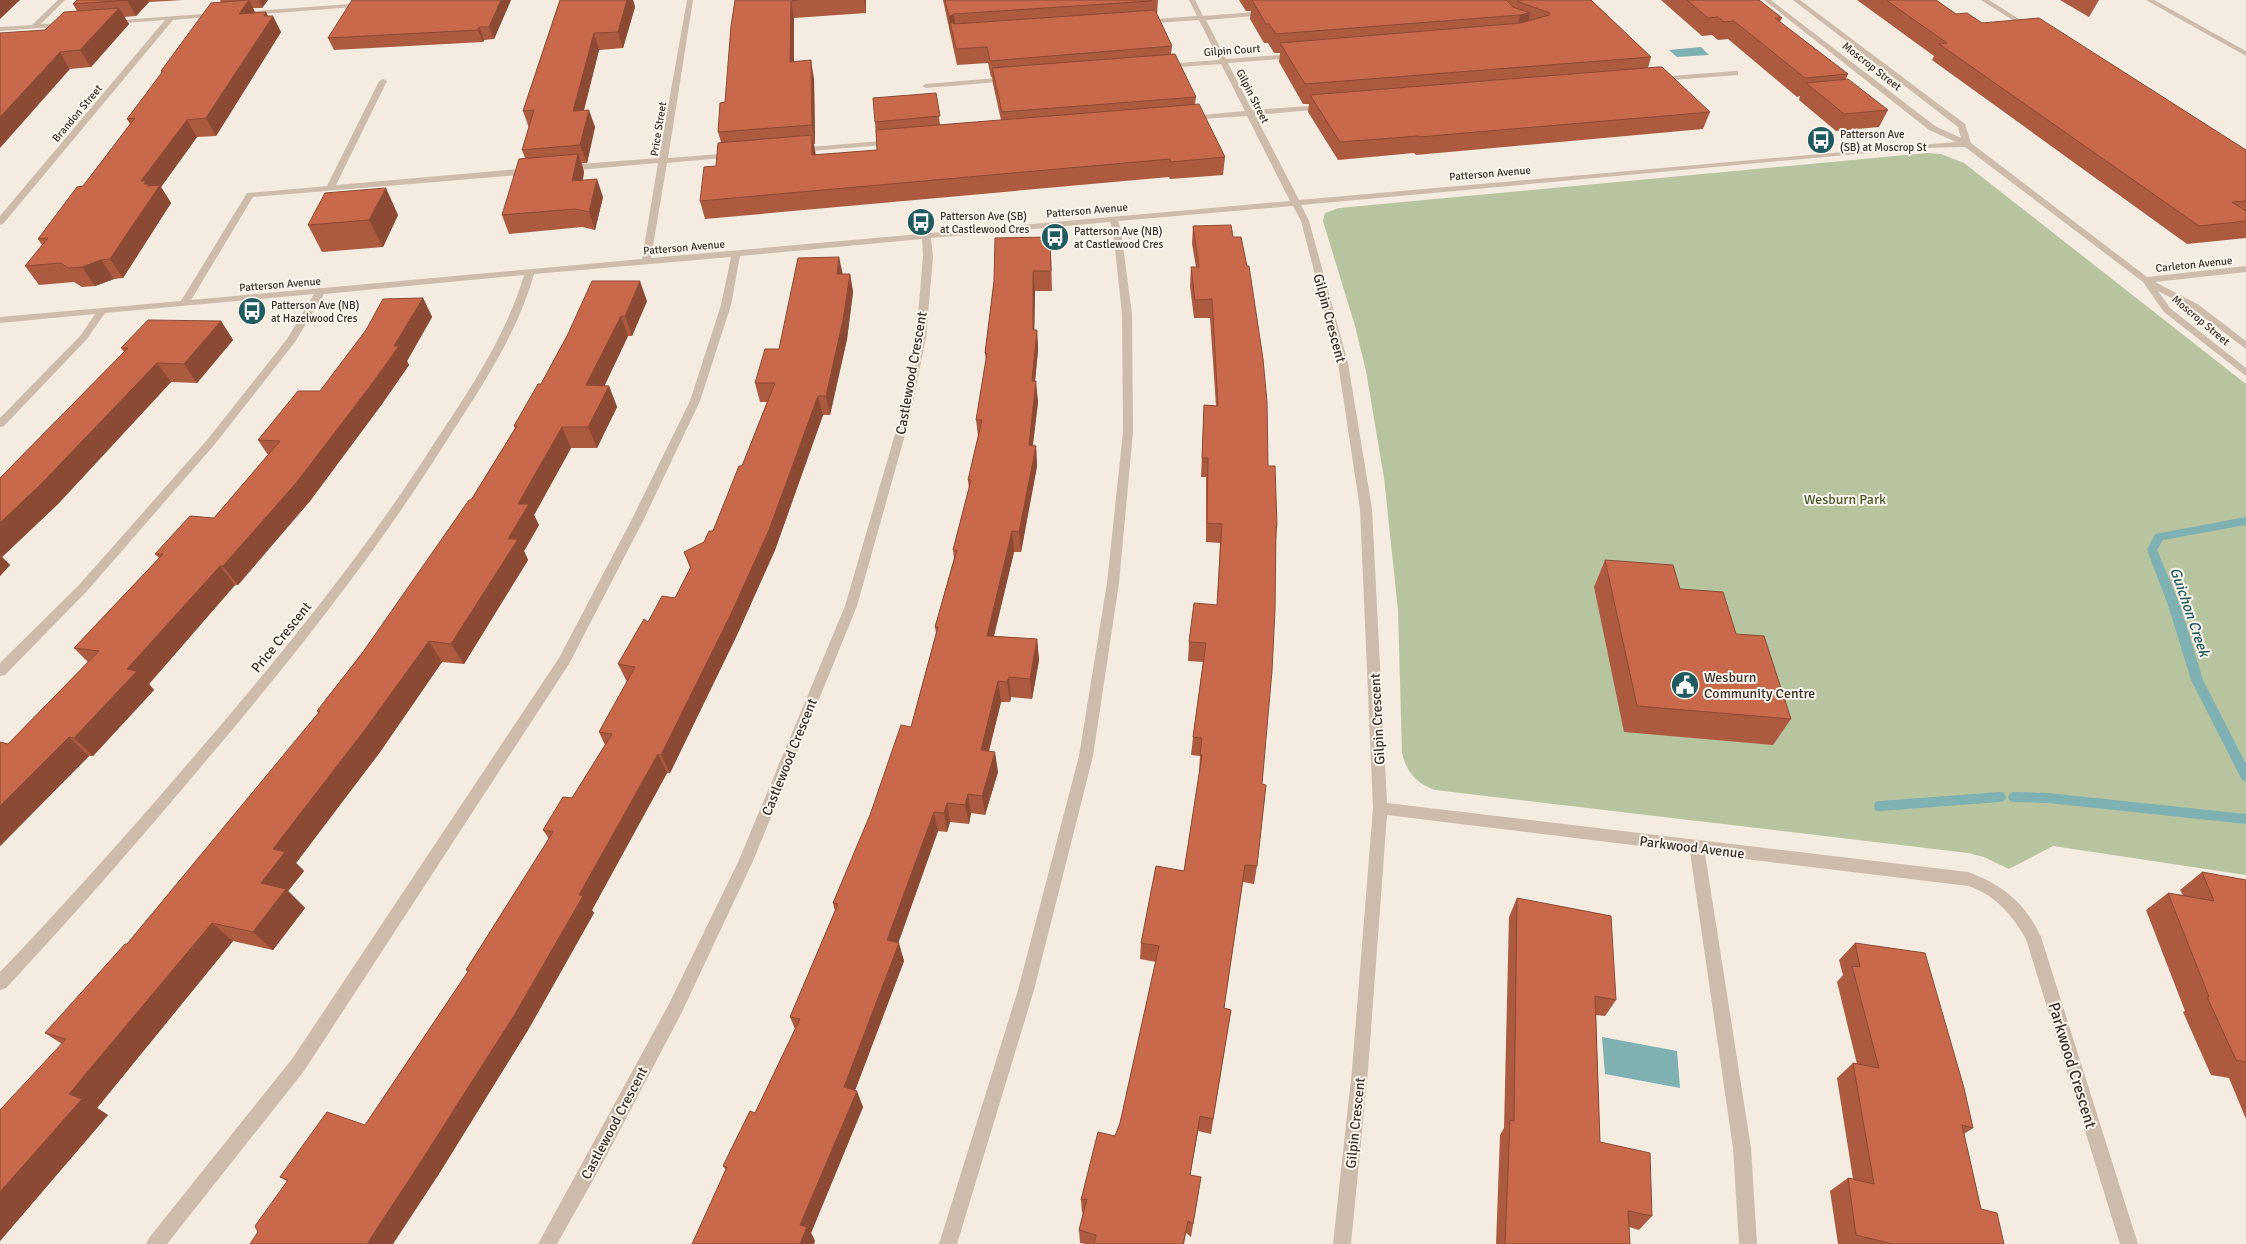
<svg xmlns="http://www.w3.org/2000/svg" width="2246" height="1244" viewBox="0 0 2246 1244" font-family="Signika,sans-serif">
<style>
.green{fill:#b8c4a0}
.water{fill:#7fb0b2}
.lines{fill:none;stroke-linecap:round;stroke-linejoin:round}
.stream{fill:#7fb0b2;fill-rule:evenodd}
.minor{fill:#cdbbac;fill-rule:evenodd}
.wall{fill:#ac5a40}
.shaded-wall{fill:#8c4a34}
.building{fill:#c8694b;stroke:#8c4a34}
.labels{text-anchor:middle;stroke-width:4;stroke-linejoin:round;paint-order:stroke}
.far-street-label{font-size:11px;fill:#3b302b;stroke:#fbf5ee}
.far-poi-label{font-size:11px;fill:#3b302b;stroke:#fbf5ee;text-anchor:start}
.street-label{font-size:14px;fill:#3b302b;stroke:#fbf5ee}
.park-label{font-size:14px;fill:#4a5a2e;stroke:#fbf5ee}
.poi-label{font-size:14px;fill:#3b302b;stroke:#fbf5ee;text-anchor:start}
.water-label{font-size:15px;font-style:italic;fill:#1f5a5e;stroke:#fbf5ee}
.near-street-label{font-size:16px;fill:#3b302b;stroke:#fbf5ee}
</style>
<rect width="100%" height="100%" fill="#f4ebe1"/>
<path class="green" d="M1927,153L1941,154L1964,163L2246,384V875L2053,846L2009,869L1984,857L1968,853L1435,790C1416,783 1407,773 1402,753L1398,610L1384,478L1366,371L1355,326L1323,221L1325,213L1339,208Z"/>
<g class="water">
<polygon points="1701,47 1709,55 1677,57 1669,50"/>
<polygon points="1602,1037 1677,1051 1680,1088 1605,1074"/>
</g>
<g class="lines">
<g class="stream">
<polygon points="2246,517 2246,525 2163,540 2157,550 2180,605 2203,680 2246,764 2246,781 2242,780 2191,680 2168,605 2147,550 2155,534"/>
<polygon points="2000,792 2004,793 2006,797 2004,801 2000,802 1880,811 1875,810 1874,806 1875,802 1880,801"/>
<polygon points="2014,792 2048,793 2246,814 2246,824 2048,803 2014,802 2010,801 2008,797 2010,793"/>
</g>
<g class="minor">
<polygon points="58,0 65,0 41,24 65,23 67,24 67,26 0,31 0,27 32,25"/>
<path d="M687,0H693L668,158L733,153L737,155L733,157L667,163L651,258L1290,201L1247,116L1189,120L1185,118L1189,116L1245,111L1221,64L1165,68L1161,66L1165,64L1219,60L1199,20L1144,24L1140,22L1144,20L1197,16L1189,0H1195L1203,16L1267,11L1270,13L1267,15L1206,20L1226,59L1294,54L1298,56L1294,58L1228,63L1252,110L1324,105L1328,107L1324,109L1255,115L1299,200L1956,142L1929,130L1764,0H1771L1935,126L1961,138L1958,127L1793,0H1800L1965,124L1971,143L2147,277L2246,266V272L2155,282L2199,305L2246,341V349L2193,309L2158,291L2170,308L2246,368V376L2164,312L2143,282L1965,147L1923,148L1301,205L1309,221L1348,363L1372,509L1387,803L1968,872C2002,884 2026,904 2041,937L2138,1244H2120L2026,939C2012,915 1996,895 1968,886L1705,854L1751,1148L1757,1244H1739L1733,1148L1690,852L1387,815L1368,1070L1351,1244H1333L1352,1070L1373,808L1360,509L1338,363L1301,221L1293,206L1118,221L1121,231L1132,314L1133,432L1119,583L1093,756L1034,990L957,1244H939L1018,990L1079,756L1107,583L1123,432L1122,314L1113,231L1110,222L931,238L933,257L926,337L910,417L857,606L753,861L681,1014L601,1166L557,1244H538L669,1004L739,860L845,606L900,417L916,337L923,257L922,239L740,256L731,305L700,401L643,521L569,664L304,1071L167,1244H146L149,1238L292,1059L559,658L631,521L690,401L721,305L731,257L534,274C516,338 477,393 442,448C373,557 293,658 210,756C144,835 76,913 6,988L0,990V972C70,899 137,823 203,746C285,650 365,552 433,445C468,392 506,337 524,275L324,294L295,342L215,444L87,591L5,675L0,676V663L79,585L207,440L287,339L314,294L105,313L87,339L4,426L0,427V418L81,335L95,314L0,323V317L181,301L247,193L327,186L379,81L383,79L387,81L336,185L531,168L535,171L531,174L253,197L191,300L642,259L658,163L566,171L562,168L566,165L659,158Z"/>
<polygon points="1981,0 1989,0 2033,28 2027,29"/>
<polygon points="2146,0 2154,0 2246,51 2246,56"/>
<polygon points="364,3 366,4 366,6 239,16 236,14 239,12"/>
<polygon points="217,13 219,14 219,16 173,20 3,224 0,225 0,216 165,20 110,24 108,23 108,21"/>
<polygon points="1735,71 1738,71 1738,75 1658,81 1654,79 1658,77"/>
<polygon points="1008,77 1011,77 1011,81 926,88 922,86 926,84"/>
<polygon points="893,140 896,140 896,144 798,152 794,150 798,148"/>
</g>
</g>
<g class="wall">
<polygon points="77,0 183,0 149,2 136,16 124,17 129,24 91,67 70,69 45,30 77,11 73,4"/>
<polygon points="220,0 268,0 262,8 253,8 255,13 268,16 281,32 216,136 197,137 161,187 171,203 123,278 114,279 95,286 82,287 74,282 39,285 25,266 42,245 38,239 83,186 130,124 127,119 162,73 161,71 221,2"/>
<polygon points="511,0 494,39 484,40 483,42 334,50 328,38"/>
<polygon points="560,0 633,0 635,7 623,48 599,50 584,110 595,127 587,163 582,163 584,172 583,180 603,197 595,230 582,227 509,234 502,215 525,158 522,150 529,128 523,111"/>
<polygon points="735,0 866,0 866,13 794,18 794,61 814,79 815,144 814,144 816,155 877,150 875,122 936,93 940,125 1001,120 993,84 992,77 991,77 988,63 957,65 943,0 1158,0 1157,15 1172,46 1171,54 1196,97 1195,104 1225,157 1223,175 1170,179 1169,177 705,219 700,201 716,166 721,142 718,132 725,102"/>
<polygon points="1239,0 1591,0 1651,57 1648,68 1710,112 1703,129 1416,155 1414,153 1338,160 1308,112 1309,104 1303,104 1279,62 1280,53 1274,53 1268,43 1264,43 1250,19 1251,11 1246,11"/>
<polygon points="1661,0 1759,0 1782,18 1780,22 1848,74 1846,79 1888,110 1879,127 1836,131 1799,100 1800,96 1797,97 1728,39 1718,40 1712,35 1702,36"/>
<polygon points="1857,0 1936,0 1956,14 1982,23 2246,150 2246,238 2187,244 1932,60 1934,56"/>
<polygon points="2060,0 2099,0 2089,17"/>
<polygon points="398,215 383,247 322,252 308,225"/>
<polygon points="1193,226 1268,466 1277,526 1276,540 1262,784 1257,866 1254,884 1243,882 1224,1008 1231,1010 1211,1134 1198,1131 1190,1175 1199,1191 1191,1237 1186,1233 1184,1244 1086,1244 1080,1243 1079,1230 1083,1212 1082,1213 1081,1200 1115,1136 1120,1123 1156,962 1140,959 1141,943 1184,871 1200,773 1199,773 1200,756 1191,755 1193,737 1203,662 1188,661 1189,642 1217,605 1220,543 1206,542 1206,477 1201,477 1204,405 1216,406 1210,318 1194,318 1190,286 1191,267 1196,267 1192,244"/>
<polygon points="1051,256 1052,291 1035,291 1034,330 1037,330 1038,350 1035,381 1038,402 1033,445 1036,446 1037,466 1021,552 1014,552 994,636 1037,639 1039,660 1032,699 1011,697 1010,702 1001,702 989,751 998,772 985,815 971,813 969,824 950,822 947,832 938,831 898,943 904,961 855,1091 863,1107 811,1233 815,1241 726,1170 723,1166 755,1113 795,1029 790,1017 835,911 833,903 911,727 936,633 935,627 954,558 953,550 969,489 968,480 978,436 976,420 986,361 985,353 994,281"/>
<polygon points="843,274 850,274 853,292 847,339 830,415 823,415 775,550 737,635 670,773 667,773 592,910 594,913 528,1030 437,1177 258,1232 287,1181 280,1177 365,1125 468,972 466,970 549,839 543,830 572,798 605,745 599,732 627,682 618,664 648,622 675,598 690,568 684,552 704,542 713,531 742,466 767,402 760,402 755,383 779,349"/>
<polygon points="423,298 432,317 407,361 409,365 382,404 310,501 238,585 235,585 149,684 154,690 93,756 89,756 0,846 0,742 8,744 88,662 74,648 159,558 155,554 214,518 268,455 258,440 320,391"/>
<polygon points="647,301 632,336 628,336 604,386 609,386 617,407 597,448 571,448 534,515 539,525 524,551 528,560 464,664 442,662 380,752 296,863 304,871 288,891 305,908 273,950 233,941 97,1108 108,1115 0,1241 0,1110 62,1044 45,1033 127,944 319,713 317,711 363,652 471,500 515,428 514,426 541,384 568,334"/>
<polygon points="221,321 233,340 197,383 171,382 58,504 2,557 10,565 0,576 0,478 124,352 121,348"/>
<polygon points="1605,560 1680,589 1736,634 1791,719 1773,745 1624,732 1594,587"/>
<polygon points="2202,872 2246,880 2246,1119 2229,1078 2211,1075 2183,1012 2185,1011 2146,910 2168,893 2183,895 2180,890"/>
<polygon points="1517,898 1616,1000 1605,1016 1596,1015 1600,1142 1652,1216 1639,1230 1629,1227 1630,1244 1496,1244 1500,1135 1504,1128 1509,917"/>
<polygon points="1855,943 1973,1128 1964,1134 1981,1209 2004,1244 1838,1244 1830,1191 1848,1178 1853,1179 1837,1078 1853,1063 1857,1064 1837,982 1843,975 1839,960"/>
</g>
<g class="shaded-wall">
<polygon points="0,0 20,0 0,19"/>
<polygon points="127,0 148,0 149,2 136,16"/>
<polygon points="249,0 257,16 239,14"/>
<polygon points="259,0 268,0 262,8"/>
<polygon points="501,0 511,0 494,39 489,27"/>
<polygon points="627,0 633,0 635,7 623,48 618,32"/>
<polygon points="864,0 866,0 866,13"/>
<polygon points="791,1 794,18 794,80 790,62"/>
<polygon points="119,8 129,24 91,67 80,50"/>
<polygon points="266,12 270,20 273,16 281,32 216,136 206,118"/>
<polygon points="1530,13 1526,32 1516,34 1520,15"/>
<polygon points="954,14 956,32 950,22 951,35 949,17"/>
<polygon points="479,27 484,40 483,42 478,30"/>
<polygon points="594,33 599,50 579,129 573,111"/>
<polygon points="60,52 70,69 0,148 0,117"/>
<polygon points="811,60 814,79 815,144 812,125"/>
<polygon points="589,110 595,127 587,163 580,145"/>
<polygon points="187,120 197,137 161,187 171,203 123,278 110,259 141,181"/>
<polygon points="812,135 815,153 816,173 812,155"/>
<polygon points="578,154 584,172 578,199 572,181"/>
<polygon points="597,179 603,197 595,230 589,212"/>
<polygon points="386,188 398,215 383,247 369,220"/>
<polygon points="839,257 843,275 837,274"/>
<polygon points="101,260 114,279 95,286 82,267"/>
<polygon points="1033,271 1035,291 1034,350 1033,330"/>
<polygon points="850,274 853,292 847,339 830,415 826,396"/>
<polygon points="640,281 647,301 632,336 625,316"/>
<polygon points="423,298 432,317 407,361 409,365 382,404 310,501 238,585 223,566 394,346"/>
<polygon points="621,316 628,336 595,406 586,385"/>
<polygon points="221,321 233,340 197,383 184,364"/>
<polygon points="1037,330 1038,350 1033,402 1032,381"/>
<polygon points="157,363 171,382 58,504 2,557 10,565 0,576 0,523"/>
<polygon points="1036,381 1038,402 1030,466 1029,445"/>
<polygon points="609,386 617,407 597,448 588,427"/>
<polygon points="818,396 823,415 775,550 737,635 670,773 661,755"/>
<polygon points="562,427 571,448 534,515 539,525 524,551 528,560 464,664 451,644 508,539 518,504"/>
<polygon points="1036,446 1037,466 1021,552 1019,532"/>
<polygon points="1012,531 1014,552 989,656 987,636"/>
<polygon points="220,566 235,585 149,684 154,690 93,756 74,738 127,669"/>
<polygon points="1037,639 1039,660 1032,699 1030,679"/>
<polygon points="429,641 442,662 380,752 296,863 304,871 288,891 305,908 273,950 253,932 261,883 273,849"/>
<polygon points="1009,677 1011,697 1010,702 1007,682"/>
<polygon points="998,681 1001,702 984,770 981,750"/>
<polygon points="69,737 89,756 0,846 0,806"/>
<polygon points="995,752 998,772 985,815 982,796"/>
<polygon points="658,754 667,773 592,910 594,913 528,1030 437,1177 393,1244 367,1244 579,895"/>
<polygon points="968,794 971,813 969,824 965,805"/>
<polygon points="947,803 950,822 947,832 944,813"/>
<polygon points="934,812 938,831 893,958 887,940"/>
<polygon points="212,923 233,941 97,1108 108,1115 0,1241 0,1192 69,1094"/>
<polygon points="899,943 904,961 850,1103 844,1087"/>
<polygon points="857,1091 863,1107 811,1233 815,1241 814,1244 800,1244 800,1225"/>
<polygon points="1200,1116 1198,1131 1188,1188 1190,1175"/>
</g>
<g class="building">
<polygon points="77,0 128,0 73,4"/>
<polygon points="249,0 239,14 266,12 264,16 273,16 206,118 187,120 141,181 146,181 144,184 149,184 148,186 160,185 110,259 101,260 82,267 68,268 61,263 25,266 48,238 38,239 77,187 83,186 135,118 127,119 163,71 161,71 211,3"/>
<polygon points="352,0 501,0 489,27 479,27 478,30 328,38"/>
<polygon points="560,0 627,0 618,32 594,33 573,111 589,110 580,145 522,150 534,110 523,111"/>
<polygon points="735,0 798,0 791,1 790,62 811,60 812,125 718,132 720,103 725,102 731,26"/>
<polygon points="945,0 1151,0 1151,1 954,14 949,17"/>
<polygon points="1252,0 1506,0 1513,7 1530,13 1520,15 1276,34 1269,24 1266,24"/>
<polygon points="1518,0 1591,0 1651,57 1305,84 1280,43 1521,23 1549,15 1550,13 1519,2"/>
<polygon points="1687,0 1759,0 1782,18 1775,18 1848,74 1805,78 1734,21 1724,22 1718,17 1708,18"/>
<polygon points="1886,0 1936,0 1956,14 1967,13 1982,23 2039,18 2246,150 2246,201 2232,202 2246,211 2246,221 2199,226 1939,44 1947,43"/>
<polygon points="119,8 80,50 60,52 0,117 0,33 45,30 64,12"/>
<polygon points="1155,10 1172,46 990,61 987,47 956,49 950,22 955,24"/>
<polygon points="1175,54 1196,97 1002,112 992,68"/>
<polygon points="1658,67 1662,67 1710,112 1419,137 1418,136 1340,142 1310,95"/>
<polygon points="1848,79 1888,110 1844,114 1806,83"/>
<polygon points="936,93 940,116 875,122 873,98"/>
<polygon points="1199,104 1225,157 1171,162 1170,159 700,201 704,167 716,166 718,143 812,135 812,155 877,150 876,130"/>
<polygon points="578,154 572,181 597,179 589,212 575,209 502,215 519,159"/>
<polygon points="386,188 369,220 308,225 325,193"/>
<polygon points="1231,225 1233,237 1241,237 1247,266 1249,266 1263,359 1267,402 1268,466 1275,466 1277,526 1276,526 1275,610 1272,671 1262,784 1266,785 1257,866 1245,865 1224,1008 1231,1010 1213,1119 1200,1116 1190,1175 1201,1177 1193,1224 1188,1221 1183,1244 1094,1244 1096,1235 1079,1230 1087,1199 1081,1200 1098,1132 1115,1136 1120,1123 1159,946 1141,943 1156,866 1184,871 1202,755 1200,755 1202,738 1193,737 1206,643 1189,642 1194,603 1217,605 1222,524 1207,523 1208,458 1202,458 1204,405 1218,406 1212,299 1195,300 1191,267 1199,267 1193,226"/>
<polygon points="1050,237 1051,271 1033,271 1033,330 1037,330 1032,381 1036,381 1029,445 1036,446 1019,532 1012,531 987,636 1037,639 1030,679 1009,677 1007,682 998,681 981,750 995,752 982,796 968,794 965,805 947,803 944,813 934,812 887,940 899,943 844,1087 857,1091 800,1225 807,1227 800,1244 692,1244 727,1167 723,1166 750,1111 755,1113 800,1019 790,1017 838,904 833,903 870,815 901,725 911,727 938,627 935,627 957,550 953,550 971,480 968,480 982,420 976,420 987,353 985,353 994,281 995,238"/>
<polygon points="839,257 837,274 850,274 843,320 826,396 818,396 769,530 730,616 661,755 658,754 579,895 583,896 515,1014 420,1163 367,1244 250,1244 258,1232 255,1226 288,1180 280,1177 327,1112 365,1125 469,970 466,970 553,832 543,830 563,797 572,798 612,734 599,732 635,667 618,664 644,619 648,622 662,596 675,598 691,567 684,552 704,542 709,531 713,531 739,466 742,466 775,383 755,383 765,349 779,349 798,258"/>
<polygon points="592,281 640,281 625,316 621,316 586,385 609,386 588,427 562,427 518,504 529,504 508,539 518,539 451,644 429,641 364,731 273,849 285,852 261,883 286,889 253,932 212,923 69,1094 82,1099 0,1192 0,1110 66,1039 45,1033 125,944 127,944 320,711 317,711 363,652 469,500 471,500 517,426 514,426 538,384 541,384 568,334"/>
<polygon points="423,298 394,346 399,346 371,385 297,482 223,566 220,566 127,669 137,671 74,738 69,737 0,806 0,742 8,744 99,651 74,648 163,554 155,554 190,516 214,518 280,441 258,440 298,391 320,391 366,330 383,299"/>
<polygon points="148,320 221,321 184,364 157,363 41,484 0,523 0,478 128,348 121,348"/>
<polygon points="1605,560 1673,565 1680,589 1723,592 1736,634 1764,636 1791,719 1637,706"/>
<polygon points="2202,872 2246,880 2246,1062 2236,1060 2207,997 2209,997 2168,893 2214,901"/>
<polygon points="1517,898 1611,916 1616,1000 1595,996 1600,1142 1650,1153 1652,1216 1628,1211 1630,1244 1505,1244 1510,1120 1514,1121"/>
<polygon points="1855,943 1925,953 1964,1088 1973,1128 1962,1125 1981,1209 1997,1213 2004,1244 1893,1244 1856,1235 1848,1178 1874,1184 1853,1063 1879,1068 1852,966 1860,967"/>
</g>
<defs>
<symbol id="bus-disc" viewBox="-11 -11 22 22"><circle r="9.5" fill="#1f5a5e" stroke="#fbf5ee"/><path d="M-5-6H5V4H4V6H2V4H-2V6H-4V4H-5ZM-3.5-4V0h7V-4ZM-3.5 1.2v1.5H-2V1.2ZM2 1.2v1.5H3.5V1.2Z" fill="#fff"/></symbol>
<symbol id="civic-disc" viewBox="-11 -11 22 22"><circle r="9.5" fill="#1f5a5e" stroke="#fbf5ee"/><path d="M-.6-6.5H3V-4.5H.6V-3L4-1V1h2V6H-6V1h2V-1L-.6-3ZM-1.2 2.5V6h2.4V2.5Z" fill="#fff"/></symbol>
</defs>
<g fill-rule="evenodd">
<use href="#bus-disc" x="1805" y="124" width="32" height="32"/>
<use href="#bus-disc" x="905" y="206" width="32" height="32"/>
<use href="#bus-disc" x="1039" y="221" width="32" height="32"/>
<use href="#bus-disc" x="236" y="295" width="32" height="32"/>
<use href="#civic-disc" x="1669" y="669" width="32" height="32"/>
</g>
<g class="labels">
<g class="far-street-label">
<text transform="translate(1232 50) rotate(-4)" y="4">Gilpin Court</text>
<text transform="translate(1872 66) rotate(38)" y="4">Moscrop Street</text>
<text transform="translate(1253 96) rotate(63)" y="4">Gilpin Street</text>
<text transform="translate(77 113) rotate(-50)" y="4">Brandon Street</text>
<text transform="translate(658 129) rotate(-81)" y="4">Price Street</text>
<text transform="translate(1490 173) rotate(-5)" y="4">Patterson Avenue</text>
<text transform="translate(1087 210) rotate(-5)" y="4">Patterson Avenue</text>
<text transform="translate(684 247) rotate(-5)" y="4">Patterson Avenue</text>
<text transform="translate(2194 264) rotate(-6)" y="4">Carleton Avenue</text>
<text transform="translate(280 284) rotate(-5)" y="4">Patterson Avenue</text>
<text transform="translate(2201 320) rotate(40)" y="4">Moscrop Street</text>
</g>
<g class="far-poi-label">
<text x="1840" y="138">Patterson Ave<tspan x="1840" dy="13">(SB) at Moscrop St</tspan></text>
<text x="940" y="220">Patterson Ave (SB)<tspan x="940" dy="13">at Castlewood Cres</tspan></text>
<text x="1074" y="235">Patterson Ave (NB)<tspan x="1074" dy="13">at Castlewood Cres</tspan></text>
<text x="271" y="309">Patterson Ave (NB)<tspan x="271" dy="13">at Hazelwood Cres</tspan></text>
</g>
<g class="street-label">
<text transform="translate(1330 318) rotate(75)" y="5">Gilpin Crescent</text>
<text transform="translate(911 373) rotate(-80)" y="5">Castlewood Crescent</text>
<text transform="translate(281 637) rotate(-51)" y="5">Price Crescent</text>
<text transform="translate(1377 719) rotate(-93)" y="5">Gilpin Crescent</text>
<text transform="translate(789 757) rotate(-68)" y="5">Castlewood Crescent</text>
<text transform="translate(1692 847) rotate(7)" y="5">Parkwood Avenue</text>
<text transform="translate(614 1123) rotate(-62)" y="5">Castlewood Crescent</text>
<text transform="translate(1355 1123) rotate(-84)" y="5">Gilpin Crescent</text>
</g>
<g class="park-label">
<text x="1845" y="504">Wesburn Park</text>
</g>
<g class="poi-label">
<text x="1704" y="682">Wesburn<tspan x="1704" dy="16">Community Centre</tspan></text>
</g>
<g class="water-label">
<text transform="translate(2190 612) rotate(71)" y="5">Guichon Creek</text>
</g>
<g class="near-street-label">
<text transform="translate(2073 1065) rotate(73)" y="6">Parkwood Crescent</text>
</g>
</g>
</svg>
